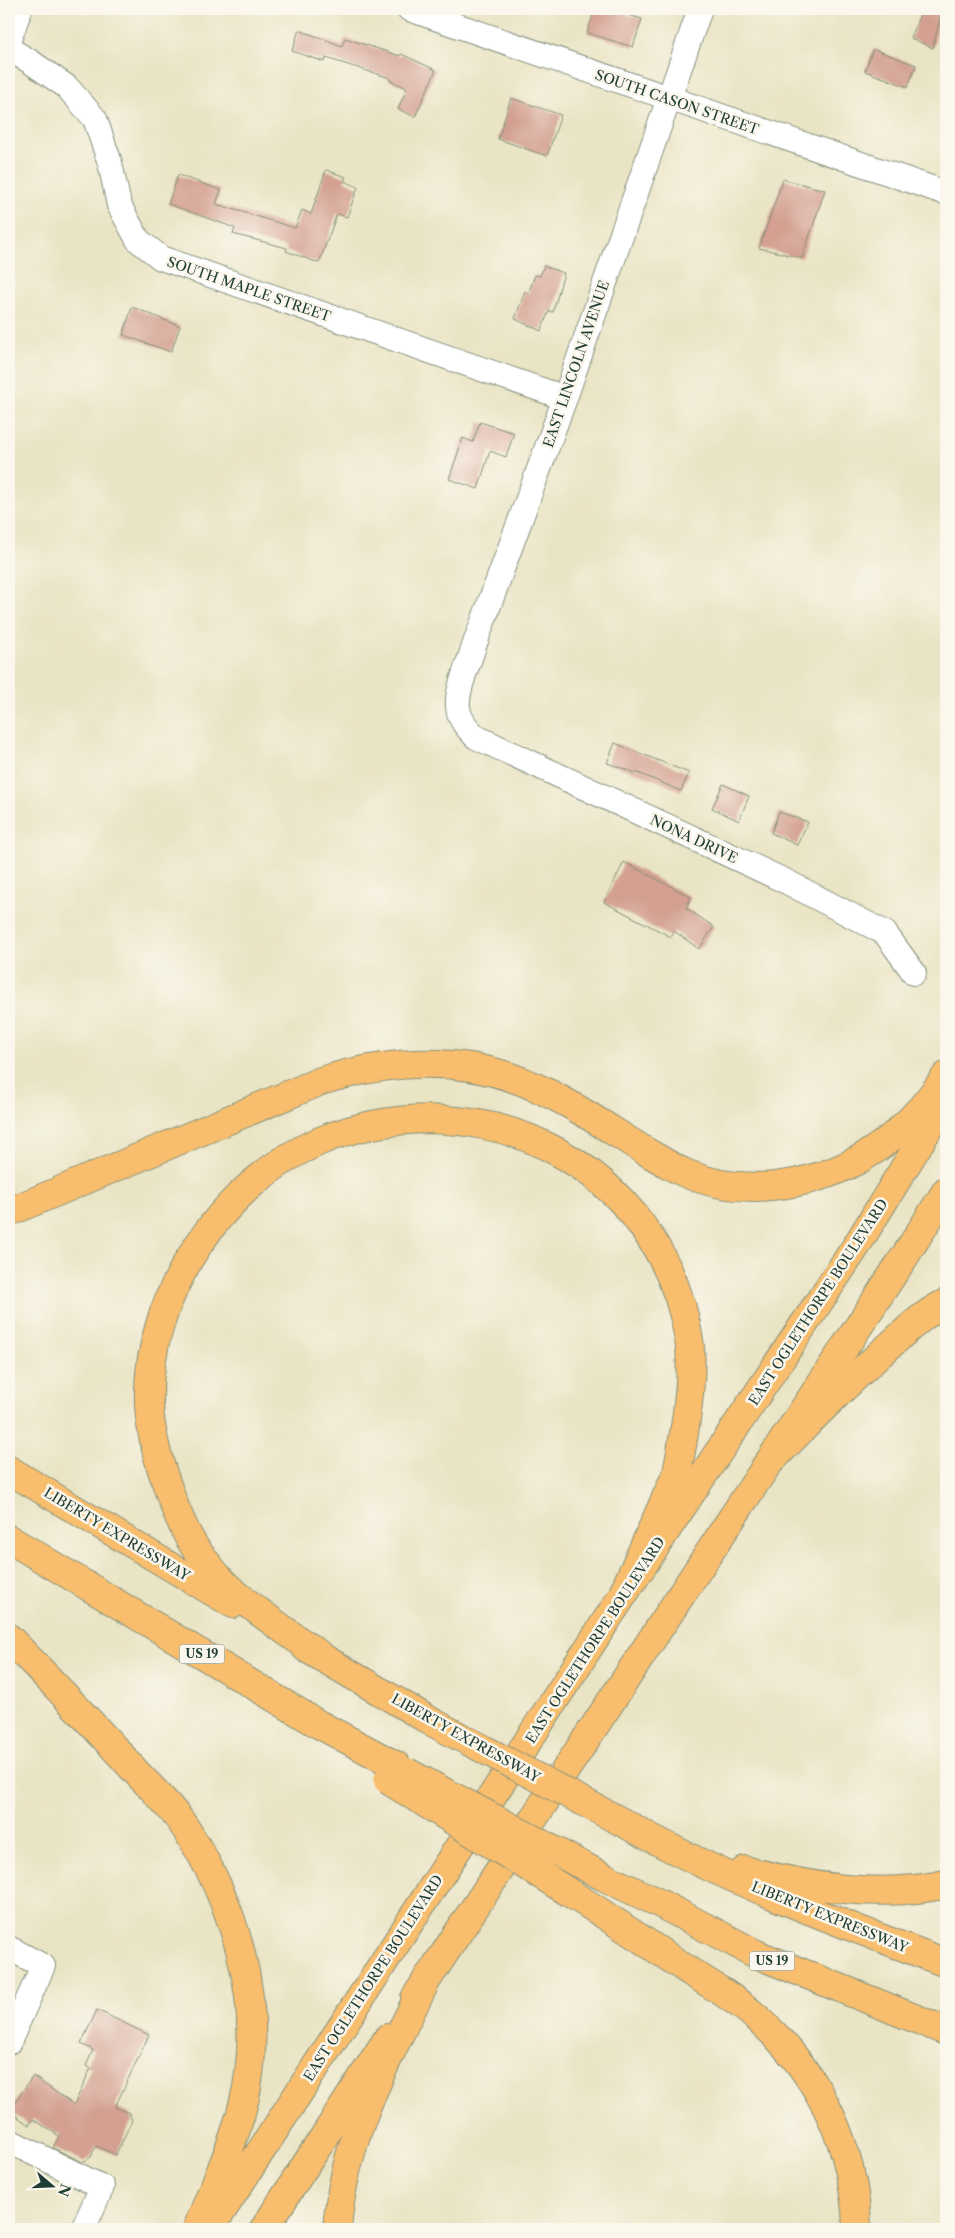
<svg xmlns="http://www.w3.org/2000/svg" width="955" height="2238" viewBox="0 0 955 2238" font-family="'Libre Caslon Text',serif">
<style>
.building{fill:#d3a091}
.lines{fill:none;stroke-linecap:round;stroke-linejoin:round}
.minor-casing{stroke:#84907c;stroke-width:26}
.major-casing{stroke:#84907c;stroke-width:30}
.highway-casing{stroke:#84907c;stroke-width:30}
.minor{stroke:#fff;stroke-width:24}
.major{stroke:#f9be6d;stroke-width:28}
.highway{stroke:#f9be6d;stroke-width:28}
.highway-bridge-casing{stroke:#84907c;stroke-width:30;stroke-linecap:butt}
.highway-bridge{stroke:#f9be6d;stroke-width:28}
.labels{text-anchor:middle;stroke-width:5;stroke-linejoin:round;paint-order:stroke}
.shield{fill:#fbf7ec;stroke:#61756b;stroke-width:1}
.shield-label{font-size:12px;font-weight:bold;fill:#1f3d34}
.street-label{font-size:14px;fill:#1f3d34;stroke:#fbf7ec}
</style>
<rect width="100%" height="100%" fill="#fbf7ec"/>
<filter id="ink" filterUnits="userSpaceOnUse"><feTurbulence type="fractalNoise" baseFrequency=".02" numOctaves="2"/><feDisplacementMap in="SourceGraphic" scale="10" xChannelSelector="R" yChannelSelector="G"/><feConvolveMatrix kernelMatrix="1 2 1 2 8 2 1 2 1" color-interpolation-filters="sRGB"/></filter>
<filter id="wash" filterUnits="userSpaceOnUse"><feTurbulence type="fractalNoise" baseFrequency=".0096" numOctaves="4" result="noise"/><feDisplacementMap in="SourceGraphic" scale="20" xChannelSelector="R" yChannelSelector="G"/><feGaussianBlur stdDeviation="1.12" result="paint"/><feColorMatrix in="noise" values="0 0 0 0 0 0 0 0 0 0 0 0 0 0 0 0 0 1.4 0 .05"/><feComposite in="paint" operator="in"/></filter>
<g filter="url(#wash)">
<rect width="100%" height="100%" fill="#e9e4c4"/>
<g id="blocks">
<g class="building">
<polygon points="595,9 627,9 625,14 642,19 633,47 587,33"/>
<polygon points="922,9 942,9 933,48 911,38"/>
<polygon points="299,30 342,46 345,38 400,56 401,54 436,70 415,117 398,109 407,88 389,80 390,78 326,58 325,62 292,51"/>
<polygon points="873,49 916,65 908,87 865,71"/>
<polygon points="511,98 561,115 547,156 498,139"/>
<polygon points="326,170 346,177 344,181 358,187 347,217 337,214 319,263 286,251 287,248 233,234 235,228 168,204 178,175 221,190 216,204 295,228 302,210 311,214"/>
<polygon points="783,179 825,190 802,258 759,248"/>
<polygon points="544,266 564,273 553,312 549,311 541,331 515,319 525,291 528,294 535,275 540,276"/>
<polygon points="132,307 180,326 171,352 123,335"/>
<polygon points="480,422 514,433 506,457 490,451 478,489 449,479 463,438 473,442"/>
<polygon points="615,743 689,773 681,791 636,772 636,773 607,763"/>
<polygon points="723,784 749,796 739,821 712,808"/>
<polygon points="779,812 808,822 797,845 771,833"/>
<polygon points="624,862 691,897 686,908 714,927 699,949 674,931 671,937 604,902"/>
<polygon points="97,2010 149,2035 115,2107 129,2113 132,2120 116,2155 96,2146 91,2157 83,2162 53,2148 59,2136 33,2119 29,2125 9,2111 33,2076 74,2105 91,2068 86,2066 93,2050 81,2044"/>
</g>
</g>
</g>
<g filter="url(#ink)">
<use href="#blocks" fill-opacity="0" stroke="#84907c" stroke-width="1"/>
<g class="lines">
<defs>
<g id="minor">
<polyline points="409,9 946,193"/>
<path d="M700,9L565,398L474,646C469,663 456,690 458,707C459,720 468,729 476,737L787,882L885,933L914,973"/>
<polyline points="9,40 20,9"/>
<polyline points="9,49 31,62 67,87 95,119 110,163 119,205 138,240 161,258 565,398"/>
<polyline points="9,1948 43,1966 9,2042"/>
<polyline points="9,2141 102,2187 83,2229"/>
</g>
<g id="major">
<polyline points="415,1998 905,1256 946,1191"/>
<polyline points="210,2229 621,1598 855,1248 946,1100"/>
<polyline points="264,2229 388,2038"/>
</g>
<g id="highway">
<path d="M9,1212L321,1081C383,1062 450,1056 513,1078C564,1096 606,1128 652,1155C663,1161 673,1168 685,1173C753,1202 838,1183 894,1135C914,1118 931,1098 946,1076"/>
<path d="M765,1467C805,1426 845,1385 888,1347C906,1331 924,1313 946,1303"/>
<polyline points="9,1470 233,1604"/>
<polyline points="9,1539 320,1725 397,1766"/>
<path d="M9,1638C52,1682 95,1726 136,1772C152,1789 171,1806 184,1826C234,1901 263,1997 247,2087C238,2136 215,2183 197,2229"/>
<polyline points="306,1648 432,1722"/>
<path d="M321,1656C290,1634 257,1612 229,1588C217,1577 205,1561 196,1549C183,1530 174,1506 167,1485C158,1460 150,1431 149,1404C145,1297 222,1182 320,1141C481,1075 661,1165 689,1340C695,1376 684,1437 677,1473L621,1598"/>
<path d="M635,1829C734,1884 841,1923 946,1963"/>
<path d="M745,1870C809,1887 880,1899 946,1884"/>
<polyline points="604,1877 659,1903 756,1954 946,2031"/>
<path d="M594,1908C626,1929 658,1950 689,1971C712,1985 735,1999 755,2016C818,2071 855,2146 857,2229"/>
<path d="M337,2229C344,2134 387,2061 428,1977"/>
</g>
</defs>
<use href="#minor" class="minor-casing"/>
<use href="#major" class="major-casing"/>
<use href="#highway" class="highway-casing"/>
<use href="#minor" class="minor"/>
<use href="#major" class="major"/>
<use href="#highway" class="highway"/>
<defs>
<g id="highway-bridge">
<polyline points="432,1722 635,1829"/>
<polyline points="407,1772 604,1877"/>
<polyline points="388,1780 594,1908"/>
</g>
</defs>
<use href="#highway-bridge" class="highway-bridge-casing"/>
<use href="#highway-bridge" class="highway-bridge"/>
</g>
</g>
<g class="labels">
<g class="shield">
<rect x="179.5" y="1644.5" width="45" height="19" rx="4"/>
<rect x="749.5" y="1951.5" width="45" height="19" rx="4"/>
</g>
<g class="shield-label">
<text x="202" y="1658">US 19</text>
<text x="772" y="1965">US 19</text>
</g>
<g class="street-label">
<text transform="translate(677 102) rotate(19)" y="5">SOUTH CASON STREET</text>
<text transform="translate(249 289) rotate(19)" y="5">SOUTH MAPLE STREET</text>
<text transform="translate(576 364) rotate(-71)" y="5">EAST LINCOLN AVENUE</text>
<text transform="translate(694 839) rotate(25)" y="5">NONA DRIVE</text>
<text transform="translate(818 1302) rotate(-57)" y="5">EAST OGLETHORPE BOULEVARD</text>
<text transform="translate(117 1534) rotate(31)" y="5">LIBERTY EXPRESSWAY</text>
<text transform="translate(595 1640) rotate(-57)" y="5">EAST OGLETHORPE BOULEVARD</text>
<text transform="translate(466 1738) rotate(29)" y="5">LIBERTY EXPRESSWAY</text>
<text transform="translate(830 1917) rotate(22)" y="5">LIBERTY EXPRESSWAY</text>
<text transform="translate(373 1978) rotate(-57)" y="5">EAST OGLETHORPE BOULEVARD</text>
</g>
</g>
<rect width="955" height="2238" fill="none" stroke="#fbf7ec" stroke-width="30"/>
<g transform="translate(52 2186) rotate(109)" stroke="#fbf7ec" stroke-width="4" paint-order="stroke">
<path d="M0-4L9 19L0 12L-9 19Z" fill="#1f3d34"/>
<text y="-8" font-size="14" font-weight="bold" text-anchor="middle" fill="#1f3d34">N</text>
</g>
</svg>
